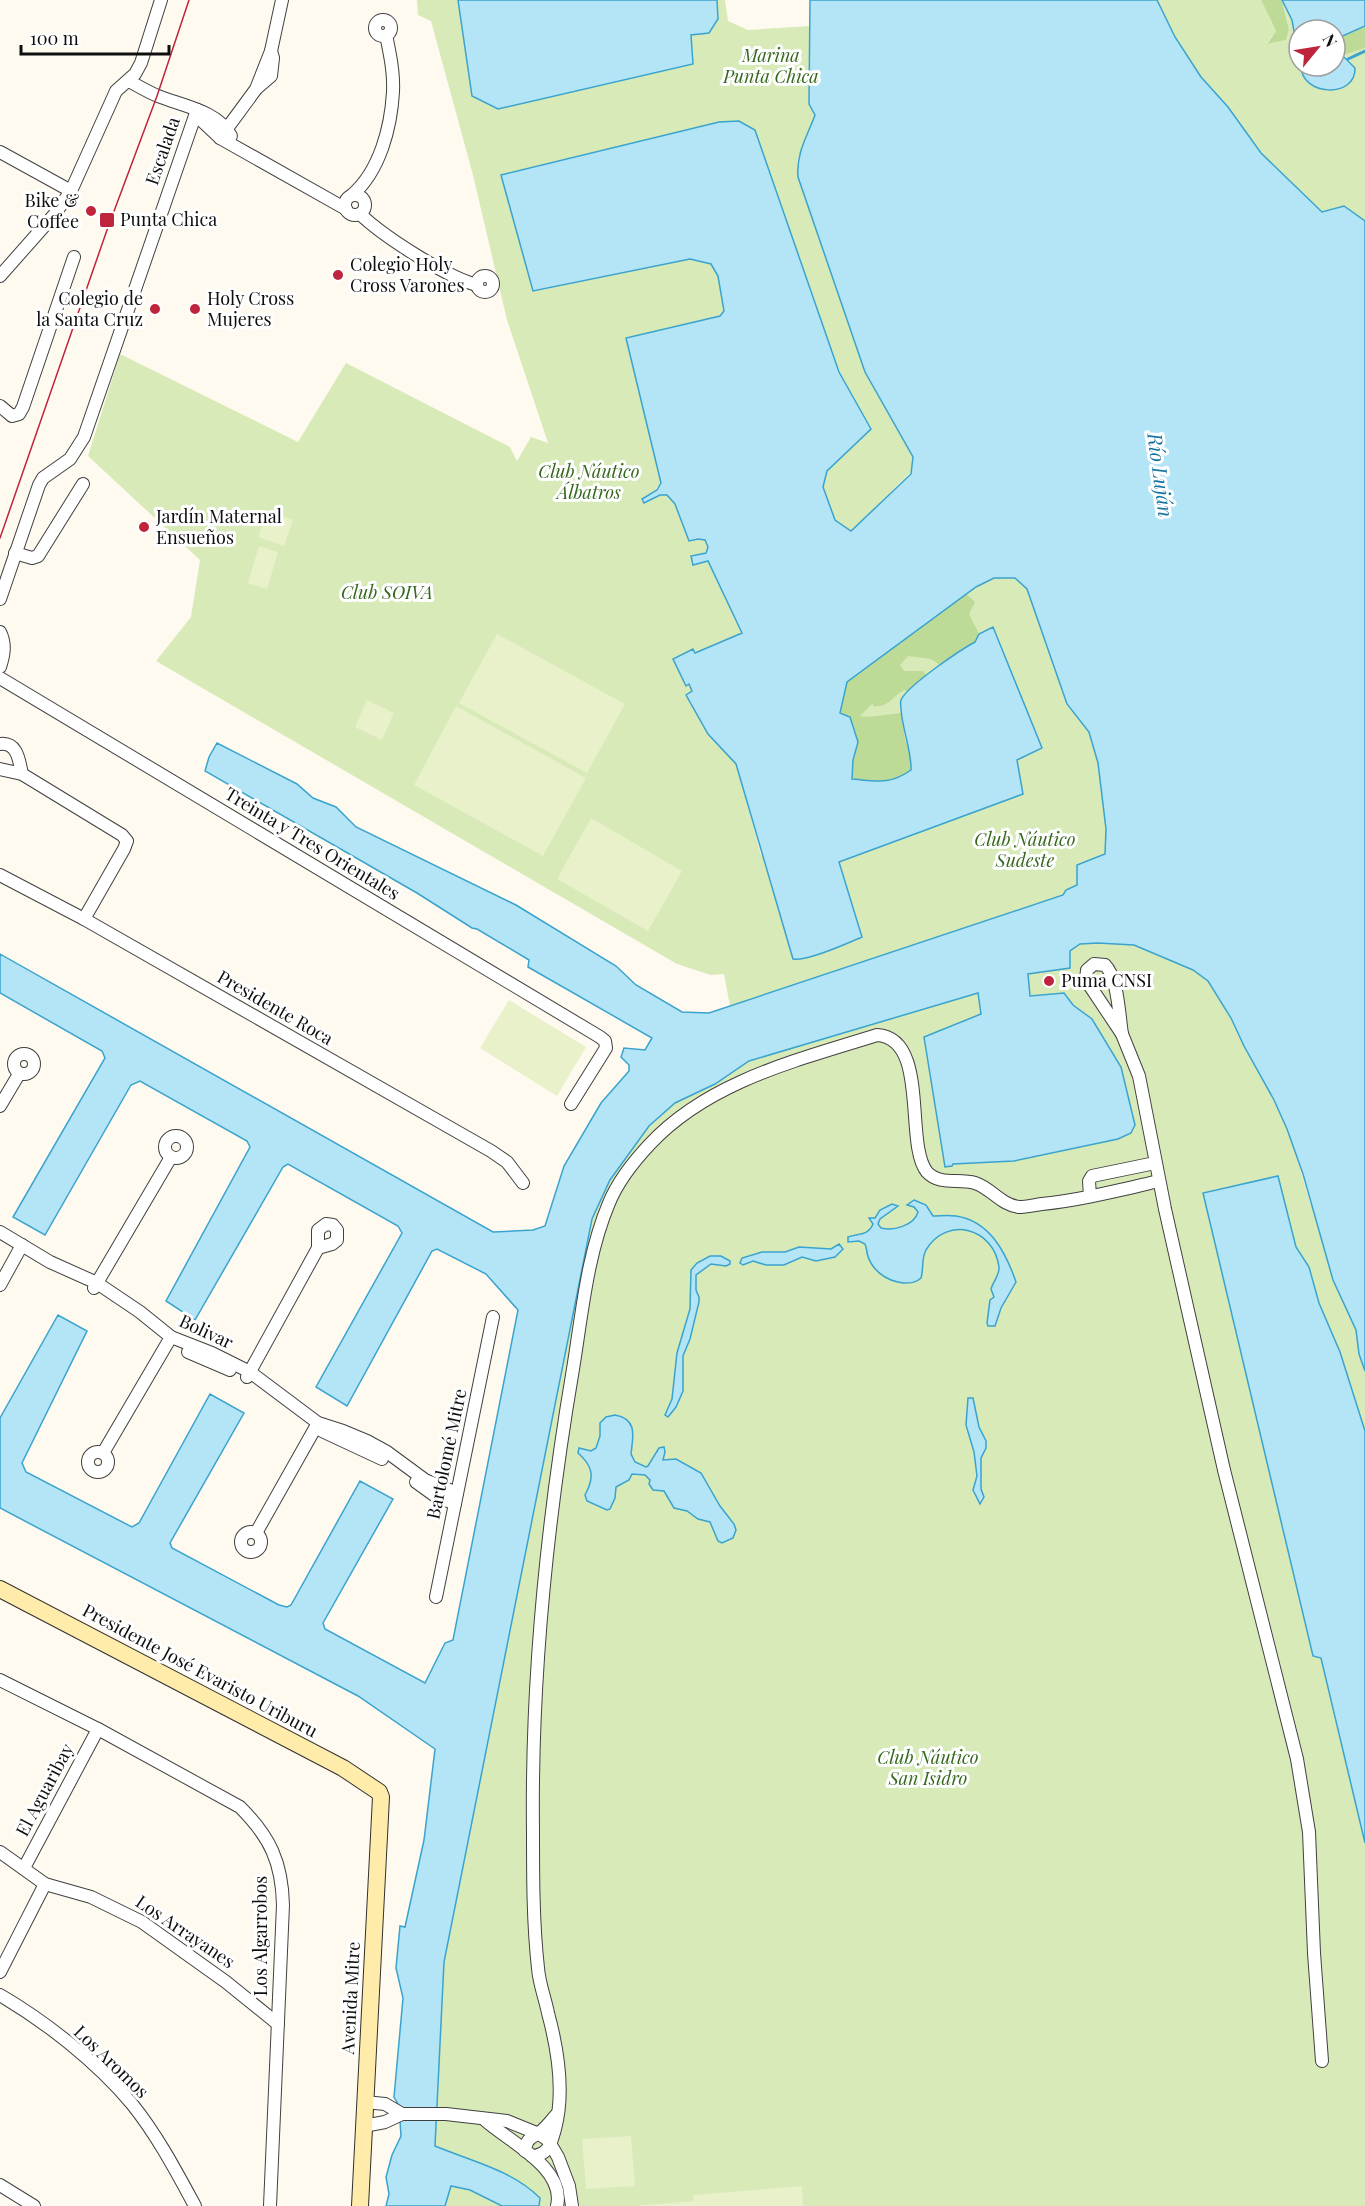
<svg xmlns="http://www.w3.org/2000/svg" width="1365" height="2206" viewBox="0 0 1365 2206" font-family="'Playfair Display',serif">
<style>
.green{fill:#d7eab8}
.forest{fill:#bddb97}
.pitch{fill:#e8f1ca}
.water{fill:#b3e5f7;stroke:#3aa3ce;stroke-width:1.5}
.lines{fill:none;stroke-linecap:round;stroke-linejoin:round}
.stream{stroke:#3aa3ce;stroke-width:3}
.street-casing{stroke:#414141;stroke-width:14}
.secondary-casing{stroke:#303030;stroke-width:18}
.street{stroke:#fff;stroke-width:12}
.secondary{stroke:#ffecaa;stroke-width:16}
.tram{stroke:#bf243d;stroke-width:1.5}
.poi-dot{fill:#bf243d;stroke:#fff;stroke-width:2}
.labels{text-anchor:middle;stroke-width:6;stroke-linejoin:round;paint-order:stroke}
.park-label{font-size:18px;font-style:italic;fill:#35671d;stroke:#fff}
.street-label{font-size:18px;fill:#0e0e0e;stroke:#fff}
.poi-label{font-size:18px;fill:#0e0e0e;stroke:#fff;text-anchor:start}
.water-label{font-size:20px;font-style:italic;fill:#1674a1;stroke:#fff}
</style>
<rect width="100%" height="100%" fill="#fffaef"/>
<g class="green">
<path d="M417,0H458L472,96L498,109L692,64L691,35L709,32L718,19L717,0H725L728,21L748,30L810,26L809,104L815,115C809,132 801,146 797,163L865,372L913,457L912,471L851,531L835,520L823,488L827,471L871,428L839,372L755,130L682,260L690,259L711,264L718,276L724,311L720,316L626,338L661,483L645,503L660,495H667L675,504L689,541L698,539L705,540L708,547L705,553L694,564L708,561L742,633L695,653L693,649L686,686L689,684L693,692L686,695L708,734L736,764L761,855L839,862L1023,794L1017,760L1041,748L975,642L926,675L902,698L900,707L905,739L912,762L869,780L852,779L853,760L858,742L840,713L846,682L976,587L995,578H1015L1027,589L1067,704L1089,732L1098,763L1106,829L1105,854L1078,865L1077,885L1066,890L1063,895L730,1006L724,974L711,975L677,964L156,661L191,617L200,560L88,456L120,354L298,442L346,363L510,447L517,461L531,437L548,443L507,320L473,175L431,21L418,15Z"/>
<polygon points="1157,0 1261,0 1276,31 1267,43 1286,40 1289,30 1283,2 1292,20 1295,37 1299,46 1301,70 1346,86 1355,75 1355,68 1344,55 1365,48 1365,221 1344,206 1322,212 1261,153 1228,107 1201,77 1175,37"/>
<polygon points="1098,943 1134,945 1193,970 1208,981 1216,993 1231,1018 1244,1046 1274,1100 1294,1147 1310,1203 1356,1330 1359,1354 1365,1371 1365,2206 539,2206 539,2198 458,2155 435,2146 444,1962 592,1219 610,1180 649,1126 675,1103 715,1084 749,1061 978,993 1028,974 1069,968 1070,951 1080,944"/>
<polygon points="451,2186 470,2190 502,2206 445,2206"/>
</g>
<g class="forest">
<polygon points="1261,0 1282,0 1289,30 1286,40 1267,44 1276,31"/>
<path d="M1365,26V48L1344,55L1335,48C1336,34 1354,31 1365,26Z"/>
<path d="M966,594L975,602L969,614L979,634L975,642L940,665L931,659L908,656L900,665L904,671H923L926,675L908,693L905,690C892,695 890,708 873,706V703L860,716L867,717L901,713L905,739L912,762V770C890,786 877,781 852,779L853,760L858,742L840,713L846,682Z"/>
</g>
<g class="pitch">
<polygon points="267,511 293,520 284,546 258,537"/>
<polygon points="259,546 278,552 267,589 248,583"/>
<polygon points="497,634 625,704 587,773 459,703"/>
<polygon points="367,700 394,713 382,740 355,727"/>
<polygon points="456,706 586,778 543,856 414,785"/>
<polygon points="591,818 682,871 648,931 557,879"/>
<polygon points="509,1000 586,1047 557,1096 480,1048"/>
<polygon points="631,2136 635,2186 586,2189 582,2139"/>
<polygon points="802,2186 803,2206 633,2206 693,2201 693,2195"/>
</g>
<g class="water">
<polygon points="458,0 717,0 718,19 709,33 691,35 693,64 498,109 472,96"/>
<path d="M810,0H1157L1175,37L1201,77L1228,107L1261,153L1322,212L1344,206L1365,221V1371L1359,1354L1356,1330L1333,1280L1303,1174L1287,1129L1274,1100L1244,1046L1231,1018L1208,981L1193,970L1134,945L1098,943L1080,944L1070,951V968L1028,974L1030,996L1064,993L1073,1005L1092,1019L1121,1067L1135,1125L1131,1133L1118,1139L1014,1161L953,1164L952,1166L945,1167L924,1037L981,1014L978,993L749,1061L715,1084L675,1103L649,1126L610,1180L592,1219L444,1962L435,2146C471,2161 512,2170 540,2198L539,2206H502L470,2190L451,2186L445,2206H386L389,2194L386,2177L392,2155L401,2136L399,2106L394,2097L403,1998L396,1968L400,1926L405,1927L424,1840L435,1749L358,1696L0,1508V1418L58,1315L87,1331L22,1463L26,1472L132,1527L139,1523L210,1394L244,1413L170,1543L172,1548L279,1605L287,1607L291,1605L360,1481L393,1499L323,1623L325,1629L425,1683L445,1643L453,1640L518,1310L486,1274L437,1249L432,1251L347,1406L316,1387L402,1233L398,1226L288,1164L283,1167L195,1320L166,1301L250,1147L247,1141L140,1081L131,1085L45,1235L13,1217L105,1058L102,1051L0,993V954L493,1232L533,1230L545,1226L564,1166L601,1103L629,1071V1065L621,1057L624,1048L645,1050L652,1038L528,967L529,960L477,929L472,928L417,893L205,771L209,757L217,743L297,784L313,798L336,807L356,827L516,905L616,966L636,985L682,1012L709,1013L1063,895L1066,890L1077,885V865L1105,854L1106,829L1098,763L1089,732L1067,704L1027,589L1015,578H994L976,587L847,682L840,713L850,717L858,742L853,760L852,779C877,781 890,785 911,770C912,753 902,728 901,709C901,707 900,702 901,700C907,686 960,650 975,642L979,634L993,627L1042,748L1017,760L1023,794L839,862L862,937C848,943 807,962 793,959L736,764L708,734L686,695L692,691L689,684L686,686L673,659L693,649L695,653L742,633L708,561L693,565L691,556L706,553L708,547L705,540L698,539L689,541L675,504L667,495H660L644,503L642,499L657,490L661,483L626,338L720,316L724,311L718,276L711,264L690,259L533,291L501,175L719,122L739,121L755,130L839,372L871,429L827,471L823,487L835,520L851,531L911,474L913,457L865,372L798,177C796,153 807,137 815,115L809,104Z"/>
<polygon points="1282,0 1365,0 1365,26 1338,38 1335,43 1335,30 1299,30 1299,46 1295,37 1292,20"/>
<path d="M1335,48L1355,68C1356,99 1301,96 1301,66H1335Z"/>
<polygon points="1278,1176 1296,1247 1309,1267 1319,1303 1340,1352 1365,1431 1365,1843 1321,1658 1313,1656 1203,1193"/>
<path d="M914,1200L926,1205L933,1216C940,1216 948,1215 956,1216C990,1221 1006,1253 1016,1282L1001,1308L995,1326H988L987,1323L990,1300L994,1297L991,1289C993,1282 1000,1274 999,1267C994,1228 947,1215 926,1250C921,1259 924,1268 921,1278C916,1283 911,1283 903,1283C886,1281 871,1270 867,1253C867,1250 866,1247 865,1244L859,1241L848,1242V1237C859,1233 868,1236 873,1224L869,1218H875L880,1210L892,1204L898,1206L880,1219L878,1224L881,1228C893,1231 914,1226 918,1212L914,1207L907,1205Z"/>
<polygon points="839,1244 843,1249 835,1257 816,1261 802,1257 784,1265 766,1265 753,1261 743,1265 740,1263 742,1258 762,1252 785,1252 799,1247 831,1249"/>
<polygon points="710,1256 721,1256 730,1261 730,1264 726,1266 711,1264 696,1275 696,1290 699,1297 699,1302 690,1339 683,1356 683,1391 676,1407 668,1417 665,1415 672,1399 677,1353 690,1309 691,1270 697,1263"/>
<polygon points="968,1398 973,1398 979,1427 986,1441 986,1448 981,1458 981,1489 984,1497 980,1504 973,1490 977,1476 974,1452 966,1425"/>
<path d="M615,1415C638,1419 633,1437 631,1454L635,1462L646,1467L648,1466L659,1448L664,1447L665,1452L663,1460L676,1459L701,1473L720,1506L734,1524L736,1530L733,1538L722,1543L718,1541L710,1522L698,1519L687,1511L674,1508L664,1491L653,1490L649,1484L650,1480L645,1475L632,1474L629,1480L616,1487L615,1498L610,1509L607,1510L587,1501L585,1495C595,1477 593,1466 578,1453L579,1448L591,1451L596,1448L600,1436V1423L606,1417Z"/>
</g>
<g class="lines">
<polyline class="stream" points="1348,59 1365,51"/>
<defs>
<g id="street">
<circle cx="383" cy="28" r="8"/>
<path d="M129,81C138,86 148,92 158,96C183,106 218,111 231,136"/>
<polyline points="257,88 271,76 273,58 271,51"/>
<polyline points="197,110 203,122 220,138 346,209"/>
<polyline points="220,138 256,89 271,51 282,0"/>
<polyline points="0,152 71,191"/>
<circle cx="355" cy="205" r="10"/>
<path d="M352,195C380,171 391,127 393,92C394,73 390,54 386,35"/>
<path d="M360,214C383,236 446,277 477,285"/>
<circle cx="485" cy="284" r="8"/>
<polyline points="0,276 54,215 71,191 116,91 135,74 141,63 161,0"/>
<polyline points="0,406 12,416 19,414 23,407 74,257"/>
<polyline points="15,553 32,558 38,556 83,484"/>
<polyline points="0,599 39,485 43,478 70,459 84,437 197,110"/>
<path d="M0,632C6,644 4,655 0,667"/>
<polyline points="0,678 600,1037 605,1041 606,1048 571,1104"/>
<path d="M0,744C18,742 19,761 22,774L0,769"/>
<polyline points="22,774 122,835 127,841 124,849 84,919"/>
<polyline points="0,875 84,919 491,1151 507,1162 523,1183"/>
<path d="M1094,964L1105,965C1118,978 1119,1015 1122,1034L1086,980L1087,970Z"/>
<polyline points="1122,1034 1139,1076 1165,1209 1224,1470 1297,1759 1309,1832 1314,1953 1322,2061"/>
<circle cx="24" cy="1064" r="10"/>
<polyline points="0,1106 19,1074"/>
<circle cx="176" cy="1147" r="11"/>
<polyline points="1090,1196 1089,1181 1092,1176 1155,1163"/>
<polyline points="0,1232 50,1262 97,1283 140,1312 171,1337 212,1353 250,1372 318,1423 343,1431 367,1441 387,1452 425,1480 457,1493"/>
<polyline points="0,1285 22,1245"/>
<polyline points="94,1288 171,1157"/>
<polyline points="188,1352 230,1370"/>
<polyline points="247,1377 318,1248 318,1230 326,1224 333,1225 337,1230 337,1240 332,1244 318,1248"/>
<polyline points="322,1431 382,1459"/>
<circle cx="98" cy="1462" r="10"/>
<polyline points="103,1453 171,1337"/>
<polyline points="416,1482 434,1495 455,1504"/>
<circle cx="251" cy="1542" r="10"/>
<polyline points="256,1533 318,1423"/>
<polyline points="436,1597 493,1317"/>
<path d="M0,1680L98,1729L240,1807C270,1837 282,1862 283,1905L270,2206"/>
<polyline points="0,1852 45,1884 91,1897 142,1922 226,1982 278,2024"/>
<polyline points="24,1868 98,1729"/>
<polyline points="0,1972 45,1884"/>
<path d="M0,1995C46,2022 97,2062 132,2104C157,2135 176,2171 195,2206"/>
<polyline points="365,2102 385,2104 402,2114 446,2114 507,2121 539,2134 548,2140 558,2157 569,2186 572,2206"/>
<path d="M485,2120C508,2141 566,2168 557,2206"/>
<polyline points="364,2126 385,2122 402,2114"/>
<path d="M525,2151C526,2138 532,2138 540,2132C547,2127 552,2119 558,2113"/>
<path d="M532,2156C549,2155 551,2143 555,2129C565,2092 558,2050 548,2013C545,1998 539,1983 538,1968C533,1923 533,1877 533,1831C531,1675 547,1522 573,1369C582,1314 587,1255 609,1203C618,1181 634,1161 650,1144C709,1081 798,1060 877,1035C930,1038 904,1144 927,1172C940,1186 959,1178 975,1183C991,1188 1001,1205 1019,1207C1026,1207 1034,1205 1042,1204C1081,1200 1120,1190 1159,1181"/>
<polyline points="0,2185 34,2206"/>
</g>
<polyline id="secondary" points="0,1589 343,1768 379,1792 381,1797 360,2206"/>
</defs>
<use href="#street" class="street-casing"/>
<use href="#secondary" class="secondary-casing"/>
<use href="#street" class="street"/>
<use href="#secondary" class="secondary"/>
<polyline class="tram" points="0,538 107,230 157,96 189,0"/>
</g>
<g class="poi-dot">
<circle cx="91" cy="211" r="6"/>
<rect x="99" y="212" width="16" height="16" rx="3"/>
<circle cx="338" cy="275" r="6"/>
<circle cx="155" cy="309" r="6"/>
<circle cx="195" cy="309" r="6"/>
<circle cx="144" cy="527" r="6"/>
<circle cx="1049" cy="981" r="6"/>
</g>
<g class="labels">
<g class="park-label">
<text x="771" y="62">Marina<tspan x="771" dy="21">Punta Chica</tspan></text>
<text x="589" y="478">Club Náutico<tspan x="589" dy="21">Álbatros</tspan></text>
<text x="387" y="599">Club SOIVA</text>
<text x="1025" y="846">Club Náutico<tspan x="1025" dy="21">Sudeste</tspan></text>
<text x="928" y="1764">Club Náutico<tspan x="928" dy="21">San Isidro</tspan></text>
</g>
<g class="street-label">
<text transform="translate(163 151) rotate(-71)" y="6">Escalada</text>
<text transform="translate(312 844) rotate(31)" y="6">Treinta y Tres Orientales</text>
<text transform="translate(275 1008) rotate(30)" y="6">Presidente Roca</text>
<text transform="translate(206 1332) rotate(25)" y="6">Bolivar</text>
<text transform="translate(447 1454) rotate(-78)" y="6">Bartolomé Mitre</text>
<text transform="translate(200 1671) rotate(28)" y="6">Presidente José Evaristo Uriburu</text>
<text transform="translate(45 1790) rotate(-62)" y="6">El Aguaribay</text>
<text transform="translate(185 1932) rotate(34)" y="6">Los Arrayanes</text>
<text transform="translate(261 1936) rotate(-90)" y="6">Los Algarrobos</text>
<text transform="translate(351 1998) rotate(-87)" y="6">Avenida Mitre</text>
<text transform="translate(111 2062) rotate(44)" y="6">Los Aromos</text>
</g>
<g class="poi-label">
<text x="79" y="207" text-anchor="end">Bike &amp;<tspan x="79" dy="21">Coffee</tspan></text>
<text x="120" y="226">Punta Chica</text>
<text x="350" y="271">Colegio Holy<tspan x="350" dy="21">Cross Varones</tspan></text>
<text x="143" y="305" text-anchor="end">Colegio de<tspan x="143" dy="21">la Santa Cruz</tspan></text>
<text x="207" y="305">Holy Cross<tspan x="207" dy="21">Mujeres</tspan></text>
<text x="156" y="523">Jardín Maternal<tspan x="156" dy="21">Ensueños</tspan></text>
<text x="1061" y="987">Puma CNSI</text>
</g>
<g class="water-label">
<text transform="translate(1160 475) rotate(82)" y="7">Río Luján</text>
</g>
</g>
<g transform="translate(1317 48) rotate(60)"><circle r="28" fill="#ffffff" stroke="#9f9f9f" stroke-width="1.5"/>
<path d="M0-4.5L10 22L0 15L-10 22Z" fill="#bf243d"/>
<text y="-9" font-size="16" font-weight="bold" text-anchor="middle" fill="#0e0e0e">N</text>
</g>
<path d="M21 45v9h148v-9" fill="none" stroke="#0e0e0e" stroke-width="3"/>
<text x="30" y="45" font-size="18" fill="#0e0e0e" stroke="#ffffff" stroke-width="4.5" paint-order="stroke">100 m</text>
</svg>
